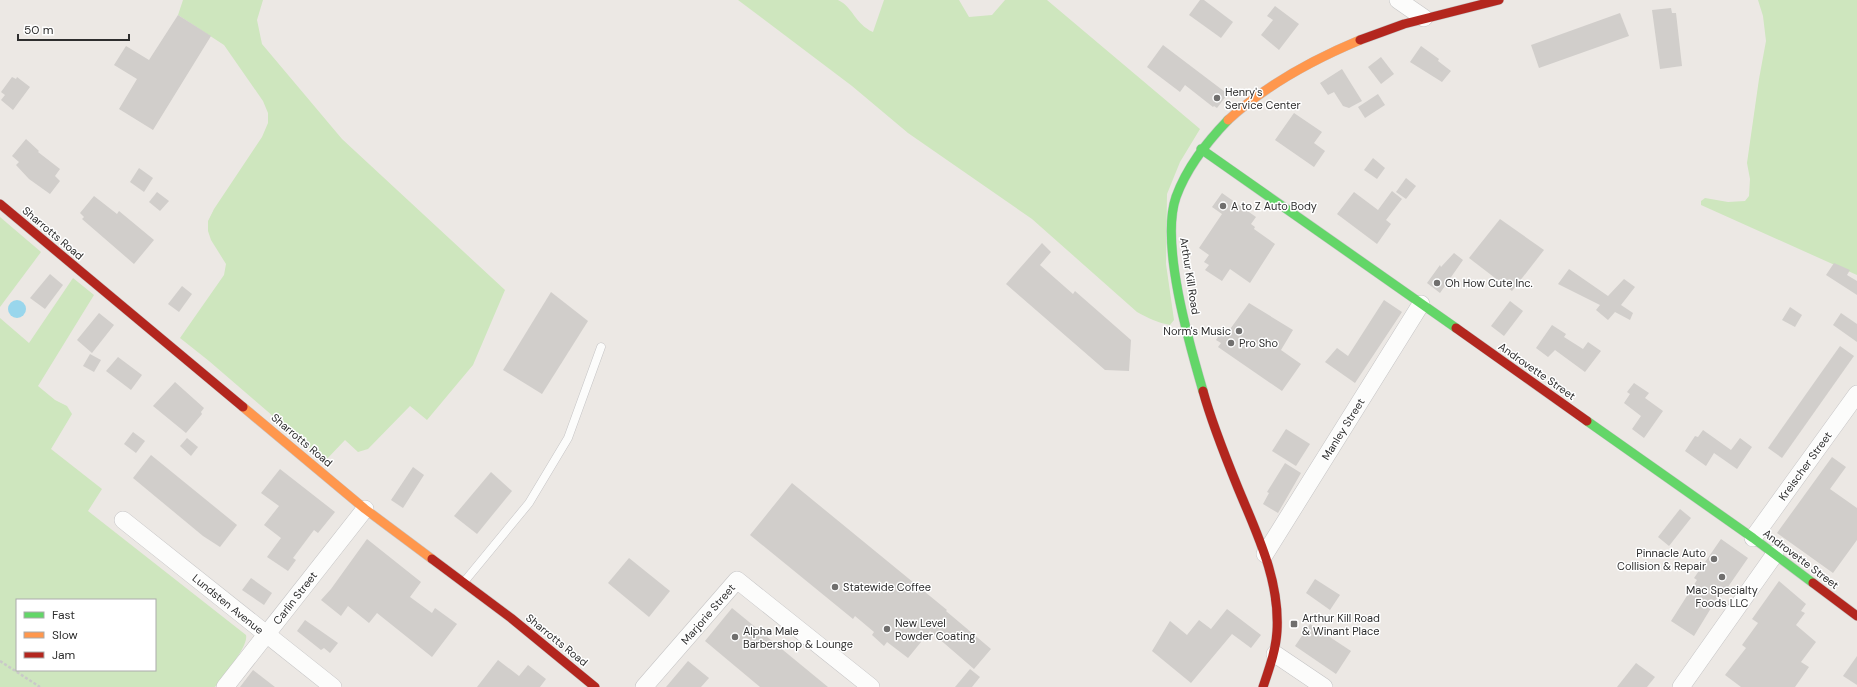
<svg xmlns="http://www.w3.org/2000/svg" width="1857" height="687" viewBox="0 0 1857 687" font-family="'DM Sans',sans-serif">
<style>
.green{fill:#cee6be;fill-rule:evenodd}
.water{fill:#99d6ec}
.building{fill:#d1cecb}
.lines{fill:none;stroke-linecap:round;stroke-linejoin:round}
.lane-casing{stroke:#c5c4c5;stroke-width:9}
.street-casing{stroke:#c5c4c5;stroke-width:18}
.fast-casing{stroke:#c5c4c5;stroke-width:10}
.slow-casing{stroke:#c5c4c5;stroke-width:10}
.jam-casing{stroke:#c5c4c5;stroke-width:10}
.path{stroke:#c9c9c8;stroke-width:2.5;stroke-dasharray:3 2;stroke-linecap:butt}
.lane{stroke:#fcfcfb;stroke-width:8}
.street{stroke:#fcfcfb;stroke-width:17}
.fast{stroke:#63d668;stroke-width:9}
.slow{stroke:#ff974d;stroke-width:9}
.jam{stroke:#b3261e;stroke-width:9}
.poi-dot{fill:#706f6e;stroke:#fff;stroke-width:1.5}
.labels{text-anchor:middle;stroke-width:3;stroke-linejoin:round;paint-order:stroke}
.poi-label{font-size:11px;fill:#2e2e2e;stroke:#fff;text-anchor:start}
.street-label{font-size:11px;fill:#2e2e2e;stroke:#fff}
</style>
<rect width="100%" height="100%" fill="#ece8e4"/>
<g class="green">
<polygon points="183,0 263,0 257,20 262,44 342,139 505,290 473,365 427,420 410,406 368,449 358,452 345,440 325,461 209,361 180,338 224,275 226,264 211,240 208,231 208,221 214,209 262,137 268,123 268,113 263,101 224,45 178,15"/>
<path d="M738,0H838C853,7 855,24 873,32L884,0H959L969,17L992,15L1005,0H1047L1200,129L1180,162L1167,194L1166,264L1174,320L1170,325C1158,323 1148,318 1137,312L1032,219L908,133L852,86Z"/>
<polygon points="1758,0 1857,0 1857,275 1701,205 1701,201 1705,198 1728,202 1745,201 1749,196 1750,179 1747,163 1759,79 1766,41 1763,16"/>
<polygon points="0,217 41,252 0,307"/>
<path d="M73,278L94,295L38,386L55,400L67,406L72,414L51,449L102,489L88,511L246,635C249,646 222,677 215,687H0V318L29,343ZM17,600H155V670H17Z"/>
</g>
<circle class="water" cx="17" cy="309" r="9"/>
<g class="building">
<polygon points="1200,0 1204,0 1233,22 1221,38 1189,15"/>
<polygon points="1275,6 1299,24 1279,50 1261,35 1273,20 1267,16"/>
<polygon points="1671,8 1672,13 1676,13 1682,66 1660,69 1652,10"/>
<polygon points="1620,13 1629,36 1539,68 1531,45"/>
<polygon points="178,15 211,36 153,130 119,109 137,79 114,65 126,46 149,60"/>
<polygon points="1163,45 1225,92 1227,95 1217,108 1214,106 1213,107 1185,85 1180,92 1147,67"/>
<polygon points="1421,46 1439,59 1438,61 1451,71 1442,82 1410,62"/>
<polygon points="1381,57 1394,74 1381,84 1368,67"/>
<polygon points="1342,69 1362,101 1349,108 1343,106 1334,92 1328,95 1320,83"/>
<polygon points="12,77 16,79 17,77 30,87 13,110 1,100 5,95 1,92"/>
<polygon points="1378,94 1385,105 1365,118 1358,107"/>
<polygon points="1294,113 1322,132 1314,143 1325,151 1314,167 1275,140"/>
<polygon points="26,139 39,151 38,152 60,169 55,176 60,181 50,194 29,179 16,165 19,162 12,156"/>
<polygon points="1373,158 1385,168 1377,179 1364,170"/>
<polygon points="139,168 153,178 144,192 130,182"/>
<polygon points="1406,178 1416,186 1406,199 1396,192"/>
<polygon points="1392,191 1402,199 1386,220 1391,224 1377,244 1337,214 1354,192 1378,210"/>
<polygon points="157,192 169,201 160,211 149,202"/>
<polygon points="1222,193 1256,217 1251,224 1255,227 1254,229 1275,244 1250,283 1230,269 1222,281 1205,270 1209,265 1204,262 1209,255 1199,248 1222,214 1212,207"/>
<polygon points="94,196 117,214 119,211 154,240 134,264 82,219 84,217 80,213"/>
<polygon points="1500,219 1544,250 1512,291 1469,258"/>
<polygon points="1042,243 1051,252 1040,265 1073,294 1075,291 1131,340 1129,371 1105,370 1006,284"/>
<polygon points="1454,253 1463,260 1440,293 1427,283 1440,265 1441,267"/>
<polygon points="1834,263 1850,270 1847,275 1857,281 1857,295 1826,275"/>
<polygon points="1569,269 1608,296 1624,279 1635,287 1621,305 1633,313 1630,320 1615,312 1608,320 1596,310 1600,305 1558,284"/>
<polygon points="50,274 63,285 45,309 30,298"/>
<polygon points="182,286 192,294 179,312 168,304"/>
<polygon points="551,292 588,321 542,394 503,370"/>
<polygon points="1384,300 1402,312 1355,383 1325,362 1337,348 1348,356"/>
<polygon points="1510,301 1523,311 1504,336 1491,326"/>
<polygon points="1249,303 1293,330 1281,350 1301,364 1282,391 1218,347 1221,343 1216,340 1223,329 1228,332"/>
<polygon points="1790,307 1802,315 1795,327 1782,320"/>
<polygon points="99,313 114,325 92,353 77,340"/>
<polygon points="1841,313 1857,324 1857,342 1833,325"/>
<polygon points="1552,325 1566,334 1564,337 1583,349 1588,342 1601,351 1585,372 1555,350 1548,357 1536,348"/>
<polygon points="1840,346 1854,356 1782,458 1768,448"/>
<polygon points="90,354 101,360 94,372 83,366"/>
<polygon points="118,357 142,375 131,390 106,371"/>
<polygon points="175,382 204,408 201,412 202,414 186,433 153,406"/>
<polygon points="1634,383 1649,393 1645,398 1663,411 1644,438 1632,429 1641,416 1624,403 1630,394 1627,392"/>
<polygon points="1286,429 1310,444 1296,466 1272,451"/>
<polygon points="1703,430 1731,450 1740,438 1752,447 1737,469 1714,453 1706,466 1685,451 1695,436 1698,437"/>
<polygon points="133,432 145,441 136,453 124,444"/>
<polygon points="187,438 198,447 191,456 180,446"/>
<polygon points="151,455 237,525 220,547 203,536 133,478"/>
<polygon points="1832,457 1846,467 1830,489 1857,508 1857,540 1833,573 1777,533"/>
<polygon points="1285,463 1301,473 1278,513 1263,504 1269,493 1267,492"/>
<polygon points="413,467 424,475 403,508 391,500"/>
<polygon points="280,469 335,512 318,533 314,530 293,558 296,560 288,571 267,557 281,538 264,525 279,506 261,493"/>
<polygon points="491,472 512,491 477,534 454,516"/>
<polygon points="792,483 947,610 946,611 991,649 974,669 930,631 908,658 887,642 884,646 872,635 874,632 855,616 853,619 750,535"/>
<polygon points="1680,509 1691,518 1669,546 1658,537"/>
<polygon points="367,539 421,582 410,597 432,613 435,608 457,624 432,657 377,613 369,623 348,606 341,616 321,600 331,589"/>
<polygon points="1721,539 1748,558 1721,597 1719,595 1694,636 1671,621 1697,580 1694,578"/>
<polygon points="629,558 670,591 649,617 608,583"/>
<polygon points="251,578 272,593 264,605 242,590"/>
<polygon points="1315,579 1340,595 1330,610 1306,593"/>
<polygon points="1779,581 1806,604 1801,611 1805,613 1796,625 1816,642 1801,662 1809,667 1795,687 1741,687 1725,675 1746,648 1742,645 1758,623 1752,619"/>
<polygon points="732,608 828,687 760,687 705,641"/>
<polygon points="1227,609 1261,635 1251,648 1232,634 1191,683 1152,651 1170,621 1187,635 1199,620 1211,629"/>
<polygon points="305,620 338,643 330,653 324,648 321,650 297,631"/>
<polygon points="1310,624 1351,651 1336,674 1295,646"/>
<polygon points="1857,656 1857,685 1843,676"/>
<polygon points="498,660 519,676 528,665 546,679 540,687 477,687"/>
<polygon points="688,661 709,678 701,687 666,687"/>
<polygon points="1636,663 1655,677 1647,687 1617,687"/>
<polygon points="970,669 980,677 972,687 955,687"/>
<polygon points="253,670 275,687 240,687"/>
</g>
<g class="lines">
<defs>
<polyline id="lane" points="464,582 529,503 568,438 601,347"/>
<g id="street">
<polyline points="1398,0 1424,18"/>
<polyline points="123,520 333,687"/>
<polyline points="1753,538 1857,394"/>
<polyline points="1265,554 1421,304"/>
<polyline points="1275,654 1324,687"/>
<polyline points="225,687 365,509"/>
<polyline points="644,687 737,580 871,687"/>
<polyline points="1681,687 1775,554"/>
</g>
<g id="fast">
<polyline points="1201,149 1456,328"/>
<path d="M1203,391C1189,343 1160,243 1176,197C1187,167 1206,143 1228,120"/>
<polyline points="1587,421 1753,538 1813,583"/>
</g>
<g id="slow">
<path d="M1228,120C1266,85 1312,60 1360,40"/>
<polyline points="243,407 365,509 432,559"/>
</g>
<g id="jam">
<polyline points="1360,40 1404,24 1499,0"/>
<polyline points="0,204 243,407"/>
<polyline points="1456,328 1587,421"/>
<path d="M1203,391C1212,424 1225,456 1238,488C1257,534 1280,580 1277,631C1276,650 1269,669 1263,687"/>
<polyline points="432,559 511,618 595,687"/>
<polyline points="1813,583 1857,616"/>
</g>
</defs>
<use href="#lane" class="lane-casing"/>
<use href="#street" class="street-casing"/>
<use href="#fast" class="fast-casing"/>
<use href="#slow" class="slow-casing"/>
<use href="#jam" class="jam-casing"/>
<polyline class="path" points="0,661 40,687"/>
<use href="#lane" class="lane"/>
<use href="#street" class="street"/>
<use href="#fast" class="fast"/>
<use href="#slow" class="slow"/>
<use href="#jam" class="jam"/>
</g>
<g class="poi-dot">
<circle cx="1217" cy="98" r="4"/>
<circle cx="1223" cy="206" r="4"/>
<circle cx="1437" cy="283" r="4"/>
<circle cx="1239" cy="331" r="4"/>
<circle cx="1231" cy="343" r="4"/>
<circle cx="1714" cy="559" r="4"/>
<circle cx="1722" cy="577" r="4"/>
<circle cx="835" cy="587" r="4"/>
<rect x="1290" y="620" width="8" height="8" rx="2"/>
<circle cx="887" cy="629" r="4"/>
<circle cx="735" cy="637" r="4"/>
</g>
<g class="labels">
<g class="poi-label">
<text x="1225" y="96">Henry's<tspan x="1225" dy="13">Service Center</tspan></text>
<text x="1231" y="210">A to Z Auto Body</text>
<text x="1445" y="287">Oh How Cute Inc.</text>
<text x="1231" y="335" text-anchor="end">Norm's Music</text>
<text x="1239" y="347">Pro Sho</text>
<text x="1706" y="557" text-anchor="end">Pinnacle Auto<tspan x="1706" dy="13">Collision &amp; Repair</tspan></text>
<text x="843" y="591">Statewide Coffee</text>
<text x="1722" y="594" text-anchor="middle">Mac Specialty<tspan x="1722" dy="13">Foods LLC</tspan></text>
<text x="1302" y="622">Arthur Kill Road<tspan x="1302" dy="13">&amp; Winant Place</tspan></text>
<text x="895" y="627">New Level<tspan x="895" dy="13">Powder Coating</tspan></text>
<text x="743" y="635">Alpha Male<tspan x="743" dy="13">Barbershop &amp; Lounge</tspan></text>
</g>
<g class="street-label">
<text transform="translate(53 233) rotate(40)" y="4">Sharrotts Road</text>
<text transform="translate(1190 276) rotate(81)" y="4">Arthur Kill Road</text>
<text transform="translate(1537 371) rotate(35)" y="4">Androvette Street</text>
<text transform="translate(1343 429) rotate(-58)" y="4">Manley Street</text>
<text transform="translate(302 440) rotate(40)" y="4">Sharrotts Road</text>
<text transform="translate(1805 466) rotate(-54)" y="4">Kreischer Street</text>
<text transform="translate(1801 559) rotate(37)" y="4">Androvette Street</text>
<text transform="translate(295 598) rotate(-52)" y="4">Carlin Street</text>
<text transform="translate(228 604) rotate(39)" y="4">Lundsten Avenue</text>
<text transform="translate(708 614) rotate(-49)" y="4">Marjorie Street</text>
<text transform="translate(557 640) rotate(39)" y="4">Sharrotts Road</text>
</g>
</g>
<rect x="16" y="599" width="140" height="72" fill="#ffffff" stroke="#ababab"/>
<rect x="24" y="612" width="20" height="6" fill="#63d668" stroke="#ababab"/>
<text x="52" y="619" font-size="12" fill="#2e2e2e">Fast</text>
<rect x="24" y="632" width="20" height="6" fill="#ff974d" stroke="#ababab"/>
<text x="52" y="639" font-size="12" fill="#2e2e2e">Slow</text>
<rect x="24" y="652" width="20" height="6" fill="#b3261e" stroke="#ababab"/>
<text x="52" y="659" font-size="12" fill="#2e2e2e">Jam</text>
<path d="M18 34v6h111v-6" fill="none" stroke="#2e2e2e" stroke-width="2"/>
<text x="24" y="34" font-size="12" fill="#2e2e2e" stroke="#ffffff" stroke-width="3" paint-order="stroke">50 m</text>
</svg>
